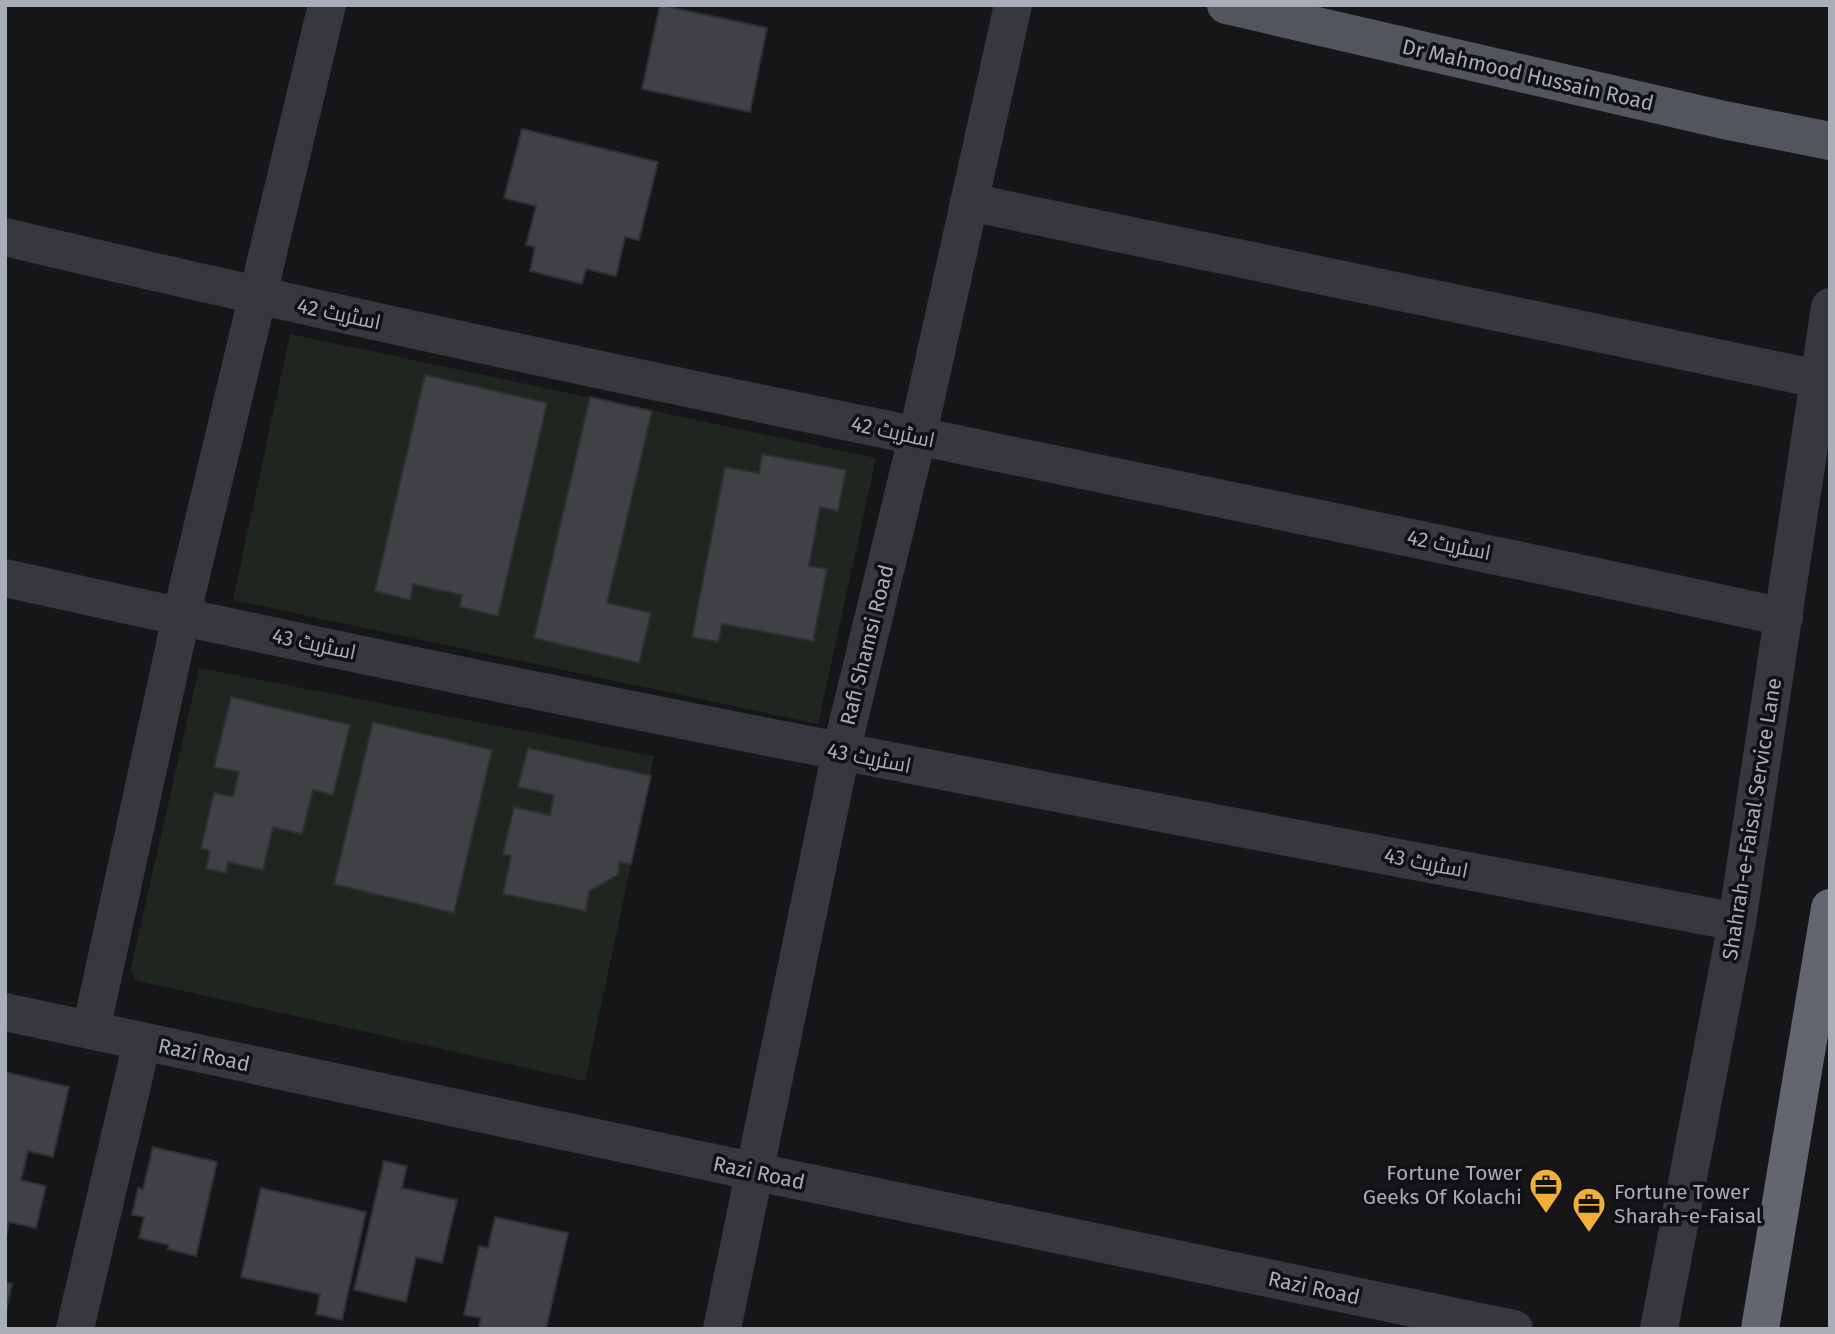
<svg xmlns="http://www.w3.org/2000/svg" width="1835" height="1334" viewBox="0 0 1835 1334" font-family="'Fira Sans',Cairo,sans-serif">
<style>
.green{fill:#1e261f}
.building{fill:#404145;stroke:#303034;stroke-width:2}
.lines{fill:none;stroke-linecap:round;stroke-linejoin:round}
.minor{stroke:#37383d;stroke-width:38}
.major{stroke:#53555c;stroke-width:38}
.highway{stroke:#63666e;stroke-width:38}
.labels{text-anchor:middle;stroke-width:7;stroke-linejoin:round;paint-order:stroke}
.street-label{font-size:21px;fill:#a8adb8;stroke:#111113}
.poi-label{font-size:21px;fill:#a8adb8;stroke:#111113;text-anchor:end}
</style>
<rect width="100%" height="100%" fill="#161618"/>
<g class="green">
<polygon points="290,334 876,458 818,724 233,600"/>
<polygon points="199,668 654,756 585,1081 135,980 131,968"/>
</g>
<g class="building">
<polygon points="660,5 767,28 750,112 642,89"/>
<polygon points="522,129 658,162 639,240 625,237 616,276 586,269 582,284 530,271 535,247 526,245 536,206 504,198"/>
<polygon points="425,375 547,403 498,616 460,607 462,595 413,584 410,600 375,591"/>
<polygon points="590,397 652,411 607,603 651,613 639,663 534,638"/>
<polygon points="762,454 846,470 838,511 820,507 809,566 827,569 813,641 722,624 718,642 692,637 725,467 759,473"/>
<polygon points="231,697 350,725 333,795 313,790 302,834 273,827 263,870 228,862 226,873 206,869 210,851 201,848 214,793 233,797 239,772 214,767"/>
<polygon points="373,722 492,750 454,913 334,884"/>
<polygon points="528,748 651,776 631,864 619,862 618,875 589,891 586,911 503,894 511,856 503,854 514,807 550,815 554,795 518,787"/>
<polygon points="5,1072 69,1087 53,1157 28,1151 21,1180 46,1186 36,1228 9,1222 6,1237"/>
<polygon points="153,1147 217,1162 196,1256 168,1249 169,1245 139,1238 144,1217 132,1215 138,1188 143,1189"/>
<polygon points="384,1161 407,1166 402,1188 457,1200 442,1263 416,1257 406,1302 354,1290"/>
<polygon points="261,1188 366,1212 342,1320 316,1314 320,1294 241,1277"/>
<polygon points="495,1217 568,1233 546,1329 478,1329 481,1318 464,1315 479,1246 488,1248"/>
<polygon points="5,1282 12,1284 5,1316"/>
</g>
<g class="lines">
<g class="minor">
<polyline points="969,202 1818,379"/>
<path d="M5,237C595,377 1191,488 1784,617"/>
<path d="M5,578C579,706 1158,812 1737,922"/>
<polyline points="5,1012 752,1171 1514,1329"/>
<polyline points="91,1030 181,617 327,5"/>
<polyline points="75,1329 142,1042"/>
<polyline points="722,1329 841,752 917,438 1013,5"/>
<polyline points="1659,1329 1737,922 1830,307"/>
</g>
<polyline class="major" points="1226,5 1724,120 1830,141"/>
<polyline class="highway" points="1760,1329 1830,908"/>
</g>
<defs>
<symbol id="office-pin" viewBox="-11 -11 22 30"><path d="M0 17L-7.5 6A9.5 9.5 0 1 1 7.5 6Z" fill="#f2b134" stroke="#111113"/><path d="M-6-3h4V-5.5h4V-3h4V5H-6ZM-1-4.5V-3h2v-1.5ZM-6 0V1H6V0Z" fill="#111"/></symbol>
</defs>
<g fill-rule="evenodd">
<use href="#office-pin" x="1527" y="1166" width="38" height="52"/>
<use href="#office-pin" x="1570" y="1185" width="38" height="52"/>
</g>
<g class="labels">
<g class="street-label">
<text transform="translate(1528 75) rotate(13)" y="7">Dr Mahmood Hussain Road</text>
<text transform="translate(339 314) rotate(12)" y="7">اسٹریٹ 42</text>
<text transform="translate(893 432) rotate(12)" y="7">اسٹریٹ 42</text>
<text transform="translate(1449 545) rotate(11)" y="7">اسٹریٹ 42</text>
<text transform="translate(314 644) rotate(12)" y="7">اسٹریٹ 43</text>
<text transform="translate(867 645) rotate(-76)" y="7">Rafi Shamsi Road</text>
<text transform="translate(869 758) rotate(11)" y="7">اسٹریٹ 43</text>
<text transform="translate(1752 819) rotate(-81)" y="7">Shahrah-e-Faisal Service Lane</text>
<text transform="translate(1426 863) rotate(11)" y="7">اسٹریٹ 43</text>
<text transform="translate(204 1055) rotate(12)" y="7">Razi Road</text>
<text transform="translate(759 1173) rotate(12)" y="7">Razi Road</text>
<text transform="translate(1314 1288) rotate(12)" y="7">Razi Road</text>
</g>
<g class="poi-label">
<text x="1522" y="1180">Fortune Tower<tspan x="1522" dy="24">Geeks Of Kolachi</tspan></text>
<text x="1614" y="1199" text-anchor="start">Fortune Tower<tspan x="1614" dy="24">Sharah-e-Faisal</tspan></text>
</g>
</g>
<rect width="1835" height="1334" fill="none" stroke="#a8adb8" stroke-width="14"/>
</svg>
